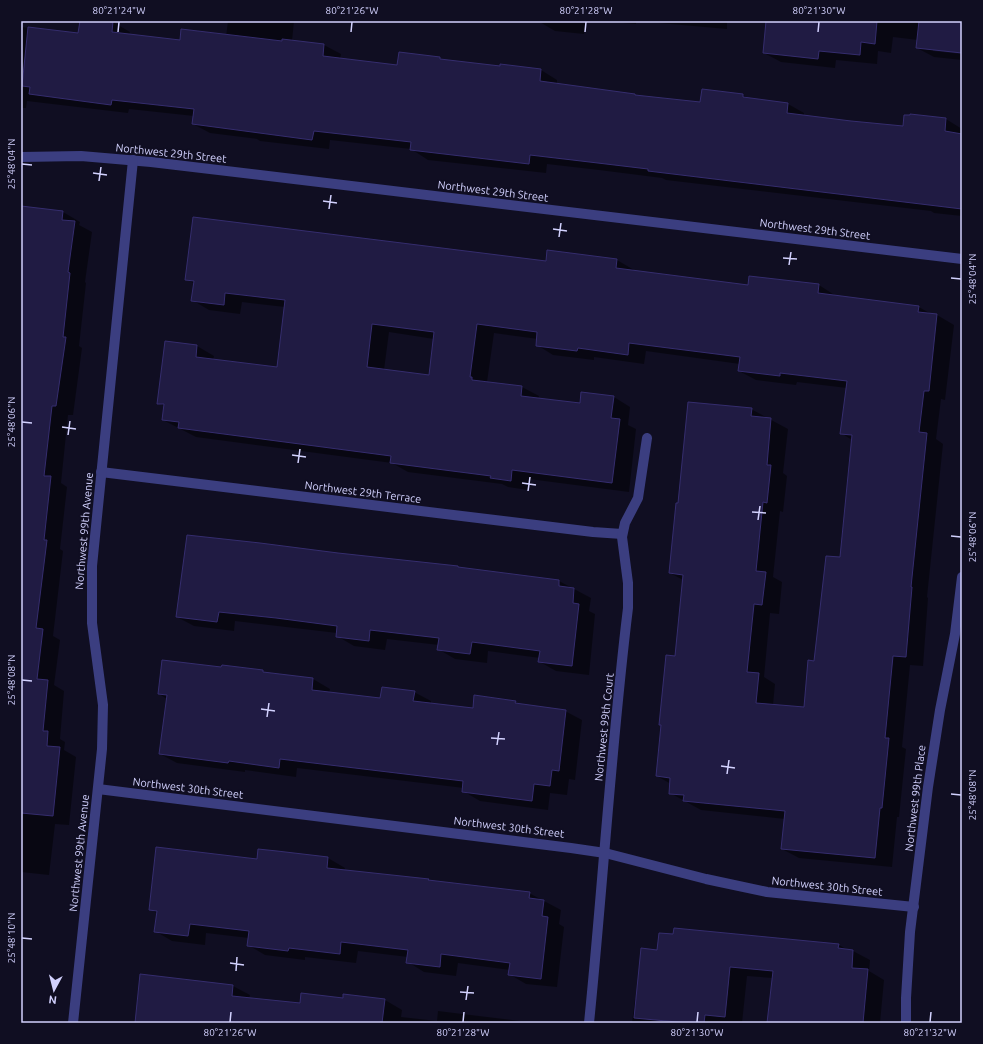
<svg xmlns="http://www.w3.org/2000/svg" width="983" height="1044" viewBox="0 0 983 1044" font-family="Ubuntu,sans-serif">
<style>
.shadow{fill:#0007;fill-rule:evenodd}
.building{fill:#201b43;stroke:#352d6e;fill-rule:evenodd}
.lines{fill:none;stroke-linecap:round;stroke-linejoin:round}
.minor{stroke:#3b3e80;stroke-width:10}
.ticks{fill:none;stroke:#d2d1fe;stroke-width:1.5}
.labels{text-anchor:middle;stroke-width:3.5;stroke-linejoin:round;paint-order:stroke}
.street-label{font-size:11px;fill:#d2d1fe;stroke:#100e22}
.neatline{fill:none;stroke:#d2d1fe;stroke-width:1.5}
.ticks-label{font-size:10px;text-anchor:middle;fill:#d2d1fe}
</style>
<rect width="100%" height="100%" fill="#100e22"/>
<g class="shadow">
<polygon points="81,21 113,22 130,32 129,35 181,41 226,37 228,21 294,21 292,41 324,45 341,54 340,59 398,66 400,53 440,58 445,61 501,67 541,70 557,80 557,85 635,95 637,96 701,103 743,95 750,99 788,104 804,113 804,116 904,127 946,119 962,129 962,216 934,213 931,211 666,180 662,178 599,170 547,164 546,173 428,160 411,149 330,140 329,149 260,141 257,139 210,133 193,124 194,116 129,109 128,113 27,101 26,108 21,108 21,27 79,34"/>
<polygon points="538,21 585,21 584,34 555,31"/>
<polygon points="599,21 636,21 636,24"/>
<polygon points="637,21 727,21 727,29"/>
<polygon points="767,21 962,21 962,52 933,49 933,51 962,54 962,60 934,57 917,48 918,40 893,37 891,53 878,51 877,64 836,60 835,68 781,62 764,53"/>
<polygon points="21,207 63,212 80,222 79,225 92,232 85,282 86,283 79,346 82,348 73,415 68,415 61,483 67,487 60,549 63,551 53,636 60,640 54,685 64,691 60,739 65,742 64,750 76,757 69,825 55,824 49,875 21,872"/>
<path d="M548,251L617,260L634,270L633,271L749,286L750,277L819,285L836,296L919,307L931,314L937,315L954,325L945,400L941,399L936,439L943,444L927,597L928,598L923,666L910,665L902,747L906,749L899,817H897L892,867L799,858L782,849L785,819L701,810L670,793L671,784L657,776L676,657L683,580L670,573L751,409L788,429L783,473L787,476L783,512L780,511L773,577L782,582L779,614L770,613L764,677L775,684L773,705L805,708L814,662L841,558L852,440L841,433L847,388L797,382L796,385L756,380L739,371L740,364L646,351L644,364L594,357V360L553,355L537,345L538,339L494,333L487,382L522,387L539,396L538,399L580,404L614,397L630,407L628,425L636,429L629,492L529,479L528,490L508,487L502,484L408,472L392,463L196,437L163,420L164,406L159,403L166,342L197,346L214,356L213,360L278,368L285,307L242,302L240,314L209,310L192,300L195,284L186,279L547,262ZM389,332L434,339L430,376L384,370Z"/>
<polygon points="337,554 458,567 461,569 559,581 591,598 589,611 595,614 589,675 556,671 540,662 540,658 488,651 487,663 455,659 438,649 439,645 387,639 385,650 354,646 337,636 337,633 235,621 234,631 194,626 177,617"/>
<polygon points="222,668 263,671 268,674 313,679 330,689 329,693 381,699 414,692 431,701 431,704 473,709 515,702 521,705 565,711 582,720 575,780 569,779 567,795 550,793 548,810 480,801 463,791 464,788 297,768 296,777 245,770 245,772 177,763 160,754 167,699 159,694"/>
<polygon points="277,852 328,858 345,868 344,871 428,880 431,881 529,893 561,910 559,924 564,927 557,987 526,984 509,974 510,970 458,963 456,976 424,972 408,962 408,957 358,951 356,963 305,957 305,960 265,955 248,945 249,938 206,933 205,945 172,941 155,931 158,914 150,909"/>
<polygon points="839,945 848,950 853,951 870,960 869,971 884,980 880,1023 768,1023 773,978 747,976 742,1023 632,1023 635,999 637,1000 658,951"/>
<polygon points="233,986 250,995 249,998 301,1004 344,999 344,995 385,1000 402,1010 401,1017 437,1021 438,1011 536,1023 136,1023"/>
</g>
<g class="building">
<polygon points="80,21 113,21 112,32 180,40 181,29 282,41 282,39 324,44 323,56 397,65 399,52 440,57 440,59 500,66 500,64 541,69 540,81 635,94 635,95 700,102 702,89 743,94 743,97 788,103 787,113 851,121 903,126 904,115 910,115 910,114 946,118 945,131 962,134 962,209 648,171 648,169 581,161 530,155 529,164 410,150 411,142 314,131 312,140 192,124 194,109 112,100 111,105 29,94 30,87 22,86 28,27 78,33"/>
<polygon points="766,21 877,21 875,44 861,42 860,55 819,51 818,59 763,53"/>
<polygon points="919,21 962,21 962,53 916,48"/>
<polygon points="21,206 63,211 62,220 75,221 68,272 70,273 63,337 66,337 56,406 52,406 44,476 51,476 44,540 47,540 36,628 43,629 37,679 48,680 43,731 48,731 47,746 60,747 53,816 21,813"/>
<path d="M193,217L546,261L547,250L617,259L616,268L748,285L749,276L819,284L818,293L919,306L918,312L937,314L929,391H924L919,432L927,433L911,587H912L906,657L893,656L885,738H889L882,808H880L875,858L781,849L785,811L683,801L684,795L669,794L670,778L656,776L661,725H659L666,655L675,656L683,575L669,573L676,503H678L688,402L752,408L751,416L771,418L767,465H771L767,503L763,502L756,571L766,572L762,605L754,604L747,672L759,673L756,703L804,707L808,660L814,661L826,556L840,557L852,435L840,434L847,381L780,373V376L738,371L740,357L629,343L628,355L578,348L577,351L536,346L537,332L477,324L470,377H472V380L522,386L521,396L580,403L581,392L614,396L611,418L620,419L612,483L512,470L511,481L490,478L491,476L390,463L391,456L178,428L179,422L162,420L164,404H157L165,341L197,345L196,357L277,367L285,300L225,293L224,305L191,301L194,281L185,280ZM372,324L434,332L429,375L367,367Z"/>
<polygon points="187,535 260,543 338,553 458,566 458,567 559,580 559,586 574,588 573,603 579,604 572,666 538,662 540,651 472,642 470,654 437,650 439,638 370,630 369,641 336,637 337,626 276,618 219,612 217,622 176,617"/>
<polygon points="162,660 221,667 222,665 263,670 263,672 313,678 312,690 380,698 382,687 415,691 413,701 473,708 474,695 516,701 515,703 566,710 559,771 552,770 550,786 534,784 532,801 462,792 463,781 280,759 279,768 229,761 228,763 159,754 167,695 158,694"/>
<polygon points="156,847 257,859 258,849 277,851 328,857 327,868 429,879 428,880 530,892 529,898 544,900 542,916 548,917 541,979 508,975 510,963 441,954 440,967 406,963 408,950 341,942 340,954 289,948 288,951 247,946 249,931 190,924 188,936 154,932 157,911 149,910"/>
<polygon points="674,928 839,944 838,948 853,950 852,968 868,969 863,1023 767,1023 773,971 730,967 725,1017 705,1015 704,1023 688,1023 634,1018 641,948 657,950 659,933 673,934"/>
<polygon points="140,974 233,985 232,996 300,1003 301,993 343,998 343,994 385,999 382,1023 135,1023"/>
</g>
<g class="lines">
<g class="minor">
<polyline points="21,157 81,156 151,162 962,259"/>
<polyline points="101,472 593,532 622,534"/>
<polyline points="98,789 571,848 605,853 706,879 767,892 914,907"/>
<polyline points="73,1023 102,749 103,705 92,623 92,566 133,160"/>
<path d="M589,1023C603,885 611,746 628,608V583L622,537L625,523L638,498L647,438"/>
<polyline points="906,1023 906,998 910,932 928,787 940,710 955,634 962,577"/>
</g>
</g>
<path class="ticks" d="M118,32L119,22M351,32L352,22M585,32L586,22M818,32L819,22M22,164L32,165M93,173L107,175M99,181L101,167M323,201L337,203M329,209L331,195M553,229L567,231M559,237L561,223M783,258L797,259M789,265L791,252M951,278L961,279M22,422L32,423M62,427L76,429M68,435L70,421M292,455L306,457M298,463L300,449M522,483L536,485M528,491L530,477M752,512L766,513M758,520L760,506M951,536L961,537M22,680L32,681M261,709L275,711M267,717L269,703M491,738L505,739M497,745L499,732M721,766L735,768M727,774L729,760M951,794L961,795M22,938L32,939M230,963L244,965M236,971L237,957M460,992L474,993M466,1000L468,986M230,1022L231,1012M463,1022L464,1012M697,1022L698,1012M930,1022L931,1012"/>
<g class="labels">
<g class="street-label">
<text transform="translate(171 153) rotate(6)" y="4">Northwest 29th Street</text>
<text transform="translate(493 191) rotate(7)" y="4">Northwest 29th Street</text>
<text transform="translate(815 229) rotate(7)" y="4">Northwest 29th Street</text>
<text transform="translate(363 492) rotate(7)" y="4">Northwest 29th Terrace</text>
<text transform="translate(84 531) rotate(-85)" y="4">Northwest 99th Avenue</text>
<text transform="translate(604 727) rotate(-84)" y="4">Northwest 99th Court</text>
<text transform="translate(188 788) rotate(7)" y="4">Northwest 30th Street</text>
<text transform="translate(915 798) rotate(-83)" y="4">Northwest 99th Place</text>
<text transform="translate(509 827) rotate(7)" y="4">Northwest 30th Street</text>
<text transform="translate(79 853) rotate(-84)" y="4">Northwest 99th Avenue</text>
<text transform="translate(827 886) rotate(6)" y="4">Northwest 30th Street</text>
</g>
</g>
<rect width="983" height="1044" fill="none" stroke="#100e22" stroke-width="44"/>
<g transform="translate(54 990) rotate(187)" stroke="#100e22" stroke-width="3" paint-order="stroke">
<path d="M0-3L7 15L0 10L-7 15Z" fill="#d2d1fe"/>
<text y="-6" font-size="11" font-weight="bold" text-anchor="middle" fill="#d2d1fe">N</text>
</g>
<rect x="22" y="22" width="939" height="1000" class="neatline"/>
<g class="ticks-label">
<text x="119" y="14">80°21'24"W</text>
<text x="352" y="14">80°21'26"W</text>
<text x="586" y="14">80°21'28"W</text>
<text x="819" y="14">80°21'30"W</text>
<text transform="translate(11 164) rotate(-90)" y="4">25°48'04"N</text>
<text transform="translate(972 279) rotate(-90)" y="4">25°48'04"N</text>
<text transform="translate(11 422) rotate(-90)" y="4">25°48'06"N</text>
<text transform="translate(972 537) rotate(-90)" y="4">25°48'06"N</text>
<text transform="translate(11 680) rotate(-90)" y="4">25°48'08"N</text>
<text transform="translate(972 795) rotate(-90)" y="4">25°48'08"N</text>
<text transform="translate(11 938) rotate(-90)" y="4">25°48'10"N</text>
<text x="230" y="1036">80°21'26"W</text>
<text x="463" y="1036">80°21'28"W</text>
<text x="697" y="1036">80°21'30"W</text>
<text x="930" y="1036">80°21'32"W</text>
</g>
</svg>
